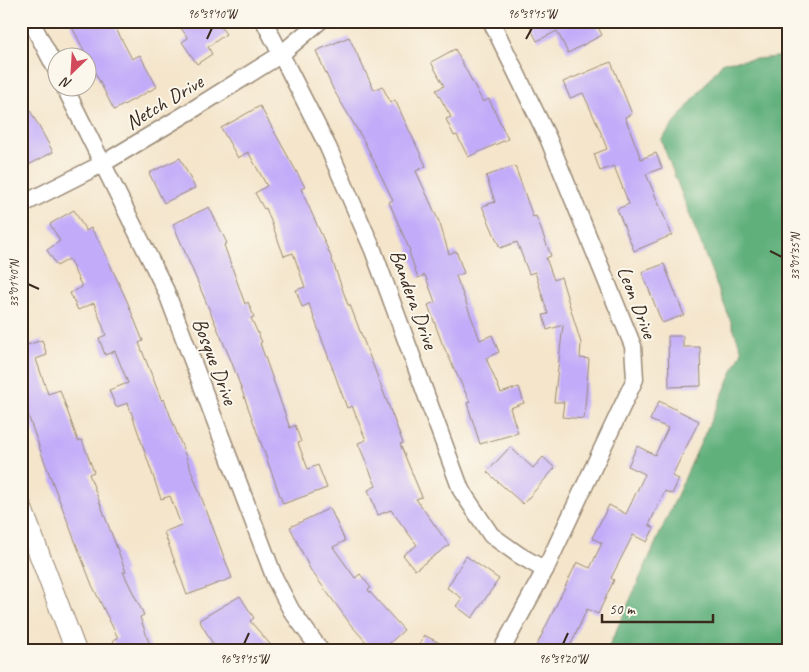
<svg xmlns="http://www.w3.org/2000/svg" width="809" height="672" viewBox="0 0 809 672" font-family="Caveat,sans-serif">
<style>
.forest{fill:#60b07b;stroke:#4e6d4c}
.building{fill:#c2acf9}
.lines{fill:none;stroke-linecap:round;stroke-linejoin:round}
.minor-casing{stroke:#988874;stroke-width:19}
.tertiary-casing{stroke:#988874;stroke-width:22}
.minor{stroke:#fff;stroke-width:16}
.tertiary{stroke:#fff;stroke-width:20}
.ticks{fill:none;stroke:#3b2a1e;stroke-width:2}
.labels{text-anchor:middle;stroke-width:4;stroke-linejoin:round;paint-order:stroke}
.street-label{font-size:21px;fill:#3b2a1e;stroke:#fbf7ec}
.neatline{fill:none;stroke:#3b2a1e;stroke-width:2}
.ticks-label{font-size:12px;text-anchor:middle;fill:#3b2a1e}
</style>
<rect width="100%" height="100%" fill="#fbf7ec"/>
<filter id="ink" filterUnits="userSpaceOnUse"><feTurbulence type="fractalNoise" baseFrequency=".02" numOctaves="2"/><feDisplacementMap in="SourceGraphic" scale="10" xChannelSelector="R" yChannelSelector="G"/><feConvolveMatrix kernelMatrix="1 2 1 2 8 2 1 2 1" color-interpolation-filters="sRGB"/></filter>
<filter id="wash" filterUnits="userSpaceOnUse"><feTurbulence type="fractalNoise" baseFrequency=".0096" numOctaves="4" result="noise"/><feDisplacementMap in="SourceGraphic" scale="20" xChannelSelector="R" yChannelSelector="G"/><feGaussianBlur stdDeviation="1.12" result="paint"/><feColorMatrix in="noise" values="0 0 0 0 0 0 0 0 0 0 0 0 0 0 0 0 0 1.4 0 .05"/><feComposite in="paint" operator="in"/></filter>
<g filter="url(#wash)">
<rect width="100%" height="100%" fill="#f4e5cb"/>
<polygon class="forest" points="788,56 788,651 607,651 742,351 661,140 723,62"/>
<g id="blocks">
<g class="building">
<polygon points="69,21 112,21 132,59 140,55 157,87 114,110"/>
<polygon points="176,21 217,21 226,34 208,47 212,54 197,64 182,42 188,38"/>
<polygon points="536,21 595,21 602,35 568,53 557,31 537,41 529,25"/>
<polygon points="349,37 374,90 382,86 391,103 395,100 426,166 416,171 440,224 449,254 456,251 464,273 456,276 480,340 492,335 499,352 486,358 501,393 519,387 524,403 510,408 518,433 480,444 467,403 470,402 442,343 428,305 435,302 425,275 418,278 409,252 410,251 389,202 393,200 364,141 333,89 316,51"/>
<polygon points="455,49 483,102 489,99 508,139 468,157 457,135 454,136 446,119 451,117 436,90 444,86 431,62"/>
<polygon points="611,62 632,114 625,117 641,159 656,153 662,168 646,174 672,235 634,251 617,209 629,204 614,166 600,171 594,154 607,149 599,128 583,93 570,98 563,82"/>
<polygon points="21,94 53,152 21,169"/>
<polygon points="260,106 305,187 301,189 330,254 348,305 350,305 403,443 400,444 422,497 416,499 449,545 415,570 403,555 417,545 391,510 378,515 368,490 376,486 358,443 366,440 352,406 347,408 309,304 302,307 296,290 305,287 293,253 284,256 266,208 264,209 255,193 267,186 248,152 238,158 221,128"/>
<polygon points="180,158 195,188 164,203 149,173"/>
<polygon points="515,166 533,217 536,216 551,256 546,258 554,280 561,277 581,343 580,358 589,359 584,419 562,417 564,402 554,402 563,325 547,330 543,315 548,314 535,272 529,274 517,242 500,248 482,206 495,202 486,176"/>
<polygon points="209,207 227,243 224,245 245,304 248,302 254,317 251,318 262,342 260,343 290,428 295,425 301,442 298,443 308,469 318,465 327,488 283,504 232,363 173,224"/>
<polygon points="74,210 86,231 91,228 99,241 127,301 143,341 139,343 162,401 164,399 232,578 187,595 164,532 181,525 170,496 161,499 128,403 116,407 109,390 128,383 115,351 105,355 99,338 106,335 94,303 78,310 70,293 82,287 69,259 57,266 47,250 60,241 50,224"/>
<polygon points="664,264 684,315 662,323 642,272"/>
<polygon points="668,336 683,336 683,347 700,347 701,386 669,387"/>
<polygon points="42,340 47,355 36,359 48,394 60,390 78,441 82,440 94,472 89,474 126,572 123,572 144,615 140,617 152,651 117,651 113,640 118,638 92,585 42,455 21,395 21,347"/>
<polygon points="659,401 699,421 672,476 679,479 672,494 665,491 649,525 654,528 647,542 633,535 611,578 614,580 598,614 587,609 568,651 534,651 577,562 590,568 602,543 592,538 609,505 626,514 645,474 628,466 637,446 655,455 668,428 650,420"/>
<polygon points="510,447 533,468 543,457 555,468 523,504 487,472"/>
<polygon points="330,508 345,541 333,547 355,578 360,574 371,588 368,590 404,630 381,651 374,651 351,625 310,569 290,527"/>
<polygon points="466,556 499,579 472,618 456,606 462,598 447,588"/>
<polygon points="240,596 254,618 250,621 276,651 217,651 199,620"/>
<polygon points="424,635 455,651 417,651"/>
</g>
</g>
</g>
<g filter="url(#ink)">
<use href="#blocks" fill-opacity="0" stroke="#988874" stroke-width="1"/>
<g class="lines">
<defs>
<g id="minor">
<polyline points="31,21 58,73"/>
<polyline points="264,21 328,147 373,250 461,490 491,535 519,555 545,570"/>
<polyline points="491,21 548,138 633,346 635,379 545,570 501,651"/>
<polyline points="65,88 166,291 275,579 291,610 321,651"/>
<polyline points="21,205 104,163 189,112 280,55 320,21"/>
</g>
<polyline id="tertiary" points="21,506 76,651"/>
</defs>
<use href="#minor" class="minor-casing"/>
<use href="#tertiary" class="tertiary-casing"/>
<use href="#minor" class="minor"/>
<use href="#tertiary" class="tertiary"/>
</g>
</g>
<path class="ticks" d="M207,39L212,28M526,39L532,28M770,251L782,257M28,284L39,289M244,644L249,633M563,644L568,633"/>
<g class="labels">
<g class="street-label">
<text transform="translate(164 102) rotate(-31)" y="7">Netch Drive</text>
<text transform="translate(414 299) rotate(70)" y="7">Bandera Drive</text>
<text transform="translate(637 302) rotate(69)" y="7">Leon Drive</text>
<text transform="translate(215 361) rotate(69)" y="7">Bosque Drive</text>
</g>
</g>
<rect width="809" height="672" fill="none" stroke="#fbf7ec" stroke-width="55"/>
<g transform="translate(72 72) rotate(205)"><circle r="24" fill="#fbf7ec" stroke="#aea59a"/>
<path d="M0-4L9 19L0 12L-9 19Z" fill="#d1495b"/>
<text y="-8" font-size="14" font-weight="bold" text-anchor="middle" fill="#3b2a1e">N</text>
</g>
<path d="M602 614v8h111v-8" fill="none" stroke="#3b2a1e" stroke-width="2.5"/>
<text x="609" y="614" font-size="15" fill="#3b2a1e" stroke="#fbf7ec" stroke-width="4" paint-order="stroke">50 m</text>
<rect x="28" y="28" width="754" height="616" class="neatline"/>
<g class="ticks-label">
<text x="212" y="18">96°39'10"W</text>
<text x="532" y="18">96°39'15"W</text>
<text transform="translate(795 257) rotate(-90)" y="4">33°01'35"N</text>
<text transform="translate(14 284) rotate(-90)" y="4">33°01'40"N</text>
<text x="244" y="663">96°39'15"W</text>
<text x="563" y="663">96°39'20"W</text>
</g>
</svg>
